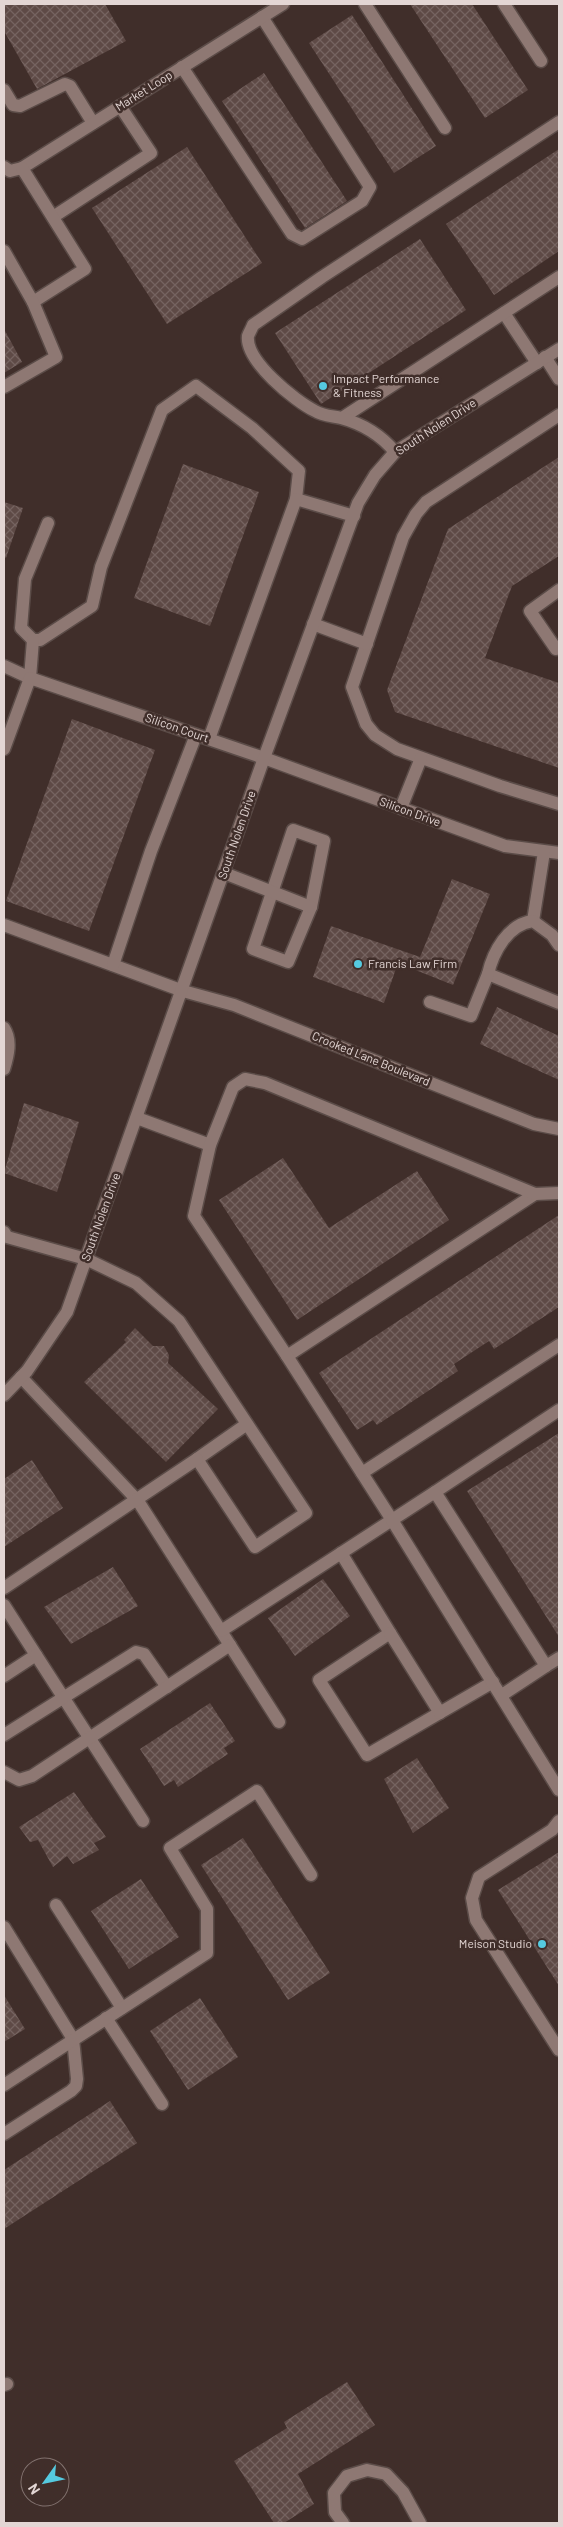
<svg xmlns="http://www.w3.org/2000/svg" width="563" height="2527" viewBox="0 0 563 2527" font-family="Barlow,sans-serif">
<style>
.building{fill:url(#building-cross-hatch)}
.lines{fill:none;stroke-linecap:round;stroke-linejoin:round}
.minor-casing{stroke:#5b4c48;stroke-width:15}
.minor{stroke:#8e7873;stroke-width:12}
.poi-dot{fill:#55cae0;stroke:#402e2a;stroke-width:2}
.labels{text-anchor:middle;stroke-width:5;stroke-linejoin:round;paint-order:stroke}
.street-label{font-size:12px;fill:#e3d6d4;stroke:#402e2a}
.poi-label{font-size:12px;fill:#e3d6d4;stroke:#402e2a;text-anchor:start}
</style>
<defs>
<pattern id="building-cross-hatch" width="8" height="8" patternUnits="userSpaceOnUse" patternTransform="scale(1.25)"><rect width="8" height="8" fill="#5e4a46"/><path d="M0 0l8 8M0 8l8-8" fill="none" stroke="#756360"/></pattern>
</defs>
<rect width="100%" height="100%" fill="#402e2a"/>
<g class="building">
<polygon points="4,4 105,4 126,41 37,89 4,31"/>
<polygon points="410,4 472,4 528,90 485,118"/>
<polygon points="352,15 436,146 394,173 309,43"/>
<polygon points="264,73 347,201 305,228 222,101"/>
<polygon points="187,147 262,263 167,324 92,208"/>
<polygon points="559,149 559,251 494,295 446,224"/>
<polygon points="420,239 466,310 321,404 275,333"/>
<polygon points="4,329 22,362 4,373"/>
<polygon points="559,457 559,556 512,586 485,658 559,683 559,768 395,712 387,690 448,529"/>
<polygon points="183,464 259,492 210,626 134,598"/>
<polygon points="4,502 23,508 6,558 4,557"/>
<polygon points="72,719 155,750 89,931 6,901"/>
<polygon points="452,879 490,894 453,985 398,963 384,1003 313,977 331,926 420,957"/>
<polygon points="497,1007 559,1036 559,1080 480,1044"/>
<polygon points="24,1103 79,1122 57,1192 4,1173"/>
<polygon points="283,1158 329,1228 417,1171 449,1220 297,1320 219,1200"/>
<polygon points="559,1215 559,1307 494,1349 489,1341 454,1364 458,1371 377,1425 373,1420 357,1430 319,1373"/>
<polygon points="135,1328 153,1346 164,1346 169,1355 168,1363 218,1409 166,1462 84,1382 126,1342 124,1340"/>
<polygon points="559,1433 559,1637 467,1491"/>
<polygon points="32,1460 63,1508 4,1547 4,1479"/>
<polygon points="113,1567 138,1606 71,1644 44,1607"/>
<polygon points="323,1579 350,1616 295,1656 268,1618"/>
<polygon points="210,1703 235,1741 224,1748 228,1754 178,1787 174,1780 164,1786 140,1749"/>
<polygon points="417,1758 449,1808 413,1833 384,1779"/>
<polygon points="74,1792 106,1837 94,1843 99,1850 73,1864 67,1856 53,1867 38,1840 30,1842 19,1827"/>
<polygon points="243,1838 330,1973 288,2000 201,1865"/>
<polygon points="559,1852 559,1986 498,1890"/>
<polygon points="141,1879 179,1937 129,1969 91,1911"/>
<polygon points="4,1995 25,2029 4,2042"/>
<polygon points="200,1998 238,2057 188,2090 150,2031"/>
<polygon points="110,2101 137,2143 4,2229 4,2170"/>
<polygon points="347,2382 375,2425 298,2474 314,2504 284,2523 274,2523 234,2461 287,2428 284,2422"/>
</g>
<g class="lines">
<defs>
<g id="minor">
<polyline points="365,4 445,128"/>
<polyline points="504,4 541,61"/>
<polyline points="182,67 292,234 302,239 362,201 370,187 262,17"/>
<polyline points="4,90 13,105 20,106 65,84 70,86 93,123"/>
<polyline points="4,167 10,171 22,168 283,4"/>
<polyline points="53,217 151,153 120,106"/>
<polyline points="4,251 33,302 85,269 22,168"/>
<polyline points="504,313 537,363"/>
<polyline points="545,357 559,379"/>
<polyline points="4,387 56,357 33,302"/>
<polyline points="559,415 426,502 416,514 403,537 352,687 366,724 375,735 397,749 500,786 559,804"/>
<polyline points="342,418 559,277"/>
<path d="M395,452C381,435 363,424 341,418C333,416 323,416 315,411C295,401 245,361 248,336C249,333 252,328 253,325L322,277L559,122"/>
<polyline points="48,523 25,579 21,628 33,640 40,640 92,606 101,567 162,410 196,386 252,428 299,471 296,499 354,516"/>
<polyline points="559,590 530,611 556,649 559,647"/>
<polyline points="313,624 367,644"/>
<polyline points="4,666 30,678 33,640"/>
<polyline points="209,739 296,499"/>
<polyline points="4,749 30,678 264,758 505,846 559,853"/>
<polyline points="401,808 421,758"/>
<polygon points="293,830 324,841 311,907 288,962 253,949"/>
<polyline points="224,873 311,907"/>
<polyline points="533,921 544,852"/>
<polyline points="4,925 183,991 234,1005 534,1124 559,1129"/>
<path d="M559,945L552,935L533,921C508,924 493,952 488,974L559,1003"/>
<polyline points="113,965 151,851 196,735"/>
<polyline points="430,1002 471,1016 488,974"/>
<path d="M4,1028C12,1040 8,1056 4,1069"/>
<polyline points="137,1118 210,1145"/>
<polyline points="4,1232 7,1237 86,1259 136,1283 179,1321 306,1513 255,1547 197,1459 247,1424"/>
<polyline points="287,1356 535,1194"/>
<polyline points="21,1377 138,1501 279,1722"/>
<polyline points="4,1395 27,1371 67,1312 264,758 358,503 375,475 395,452 559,349"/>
<polyline points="362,1473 559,1345"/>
<polyline points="435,1492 559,1410"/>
<polyline points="341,1553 390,1633 319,1680 367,1755 493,1682"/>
<polyline points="4,1588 197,1459"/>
<polyline points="4,1605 36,1655 4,1676"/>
<polyline points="221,1631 392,1520 287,1356 194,1216 210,1145 233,1087 245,1079 265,1083 535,1194 559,1193"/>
<polyline points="390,1633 440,1713"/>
<polyline points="36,1655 143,1821"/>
<polyline points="546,1666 559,1658"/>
<polyline points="502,1695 546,1666 435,1492 392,1520 559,1790"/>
<polyline points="4,1735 136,1652 144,1654 167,1687"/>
<polyline points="4,1772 19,1780 32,1776 230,1645"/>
<polyline points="559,1821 552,1830 479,1877 472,1898 476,1920 559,2050"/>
<polyline points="56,1905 122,2008"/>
<polyline points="4,1927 73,2039 77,2079 76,2086 71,2091 4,2134"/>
<polyline points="106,2018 162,2104"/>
<polyline points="4,2085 207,1953 207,1909 170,1848 257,1791 311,1875"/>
<polyline points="4,2385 7,2384"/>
<polyline points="343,2523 335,2512 334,2493 347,2476 367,2470 386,2474 403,2492 420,2523"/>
</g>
</defs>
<use href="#minor" class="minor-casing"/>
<use href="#minor" class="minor"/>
</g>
<g class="poi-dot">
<circle cx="323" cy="386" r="5"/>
<circle cx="358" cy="964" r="5"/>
<circle cx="542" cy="1944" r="5"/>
</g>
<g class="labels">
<g class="street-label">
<text transform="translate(144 91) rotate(-32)" y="4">Market Loop</text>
<text transform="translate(436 427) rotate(-33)" y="4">South Nolen Drive</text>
<text transform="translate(177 728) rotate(19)" y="4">Silicon Court</text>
<text transform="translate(410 812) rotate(20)" y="4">Silicon Drive</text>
<text transform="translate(237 835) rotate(-71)" y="4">South Nolen Drive</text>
<text transform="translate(371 1059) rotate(22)" y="4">Crooked Lane Boulevard</text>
<text transform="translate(101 1217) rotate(-70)" y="4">South Nolen Drive</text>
</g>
<g class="poi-label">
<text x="333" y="383">Impact Performance<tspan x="333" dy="14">&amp; Fitness</tspan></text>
<text x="368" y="968">Francis Law Firm</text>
<text x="532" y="1948" text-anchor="end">Meison Studio</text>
</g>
</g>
<rect width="563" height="2527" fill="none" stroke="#e3d6d4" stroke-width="10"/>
<g transform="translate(45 2482) rotate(237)"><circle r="24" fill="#402e2a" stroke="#81716e"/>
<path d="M0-4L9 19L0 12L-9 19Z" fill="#55cae0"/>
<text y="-8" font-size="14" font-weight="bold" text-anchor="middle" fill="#e3d6d4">N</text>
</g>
</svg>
